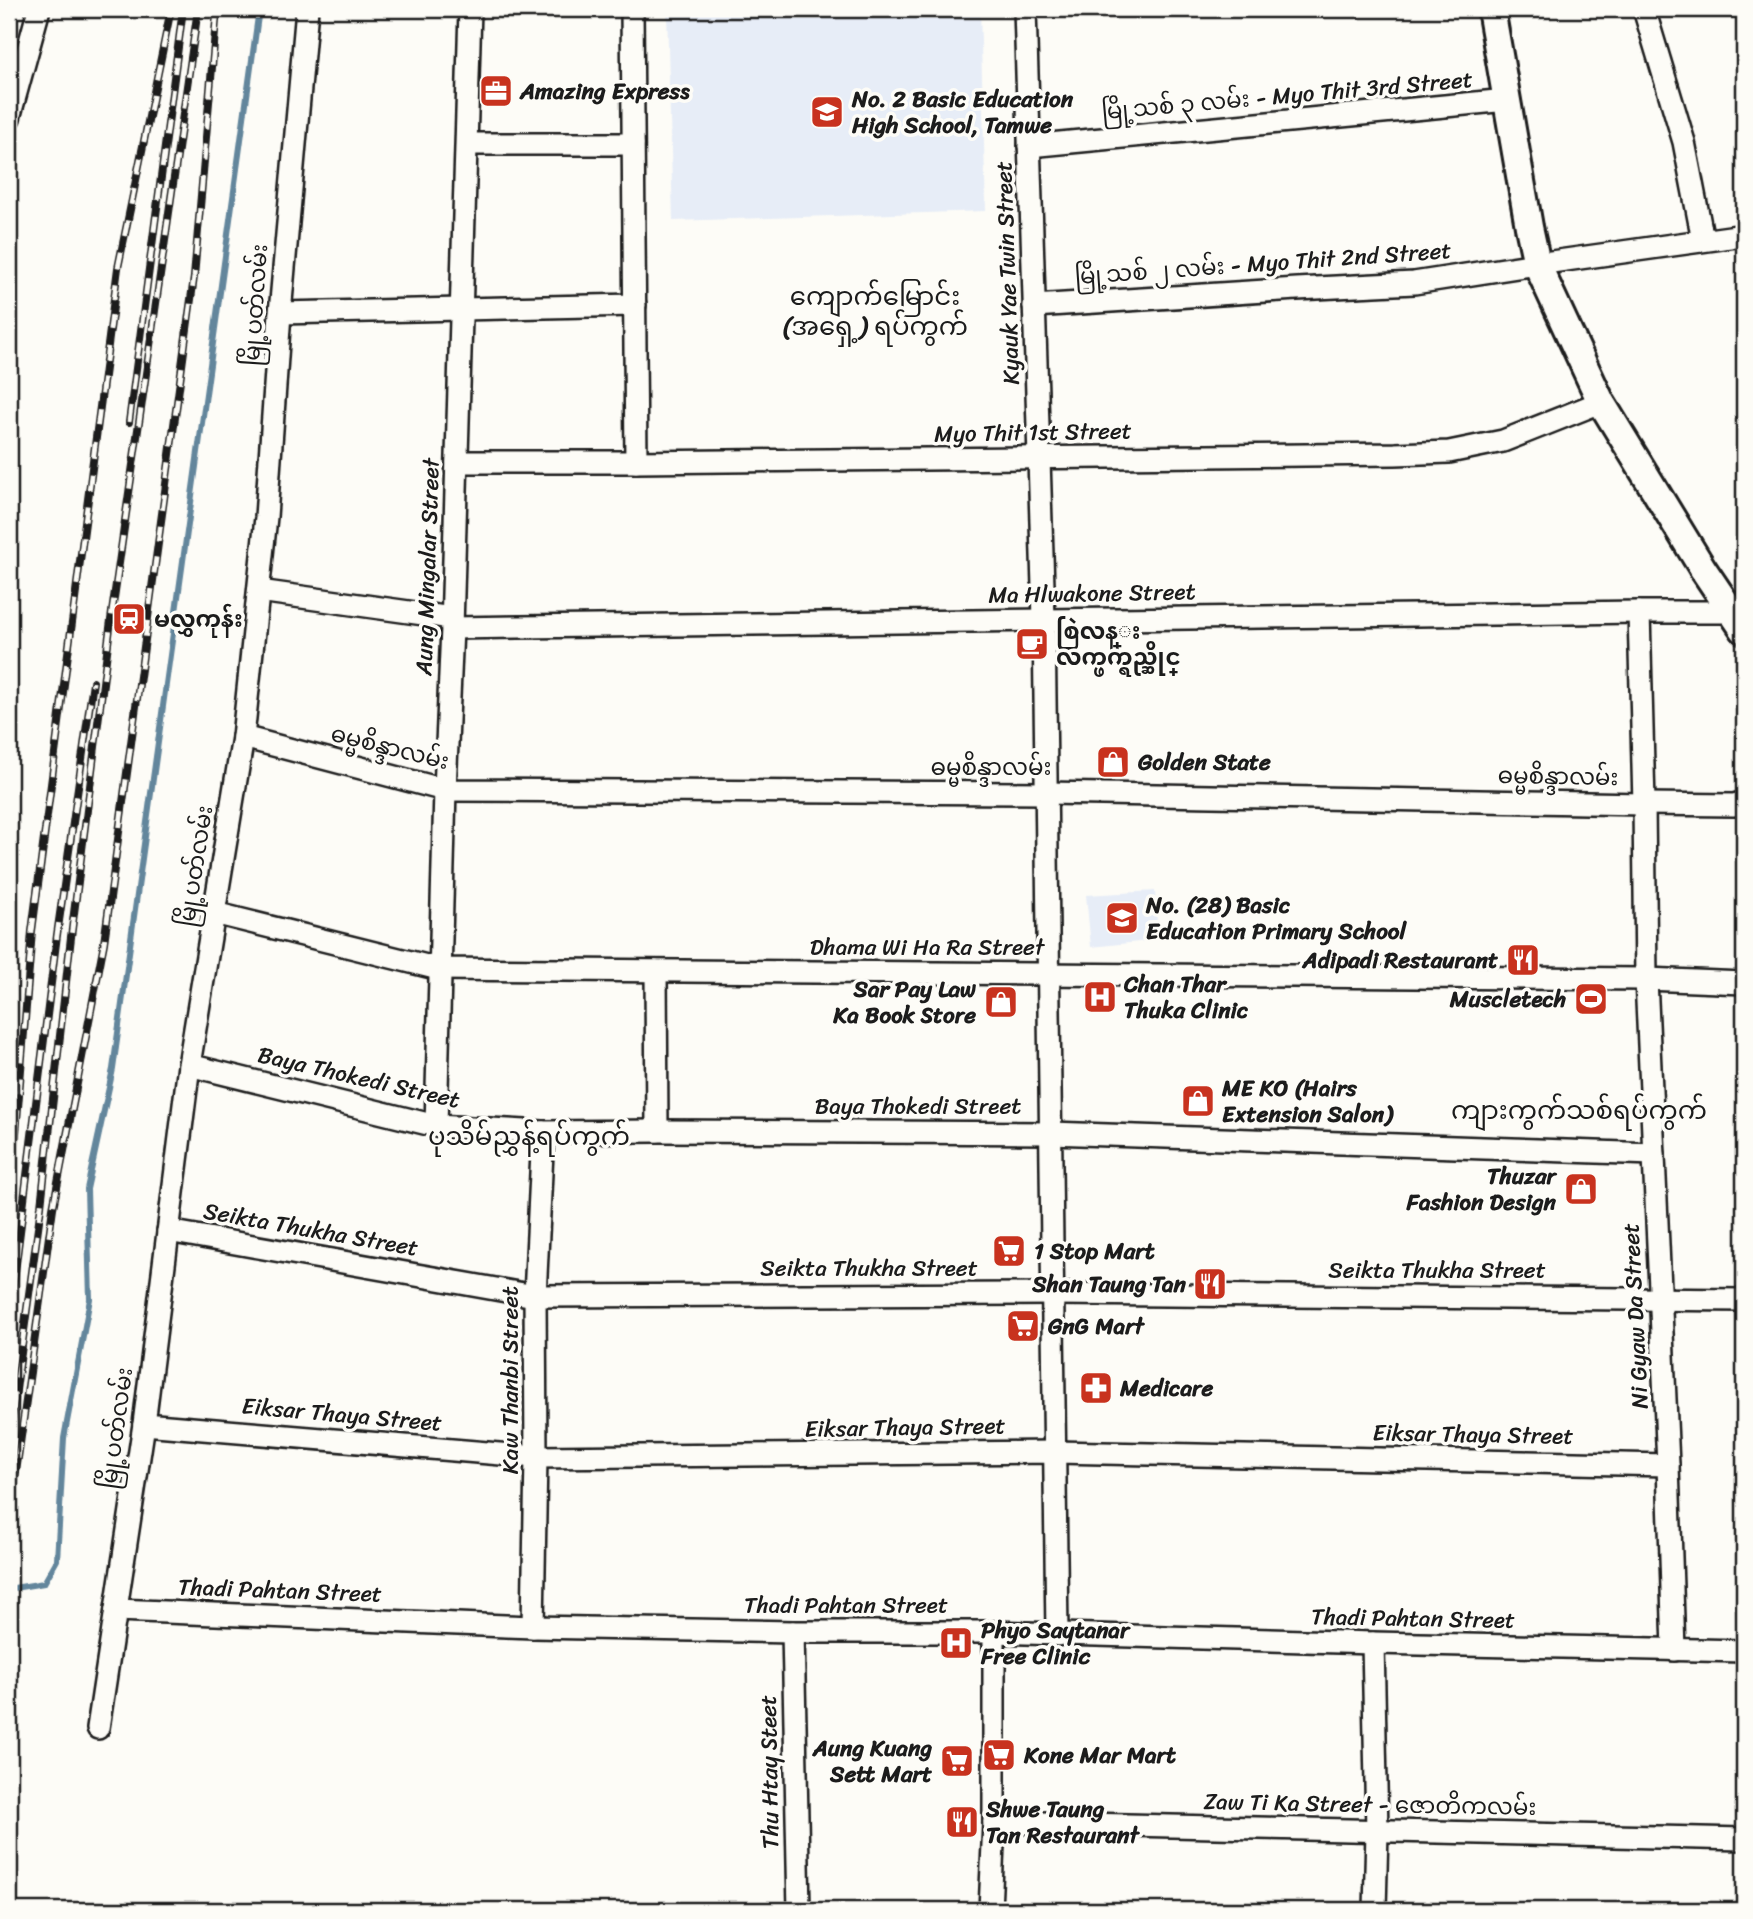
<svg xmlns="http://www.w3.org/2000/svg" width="1753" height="1919" viewBox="0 0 1753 1919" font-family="Sriracha,'Noto Sans Myanmar',sans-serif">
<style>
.built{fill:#e7edf7}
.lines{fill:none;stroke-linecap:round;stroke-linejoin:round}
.stream{stroke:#63869c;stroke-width:6}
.minor-casing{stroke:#1c1c1c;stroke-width:26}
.tertiary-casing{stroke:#1c1c1c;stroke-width:32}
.minor{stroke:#fdfcf7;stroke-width:21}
.tertiary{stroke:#fdfcf7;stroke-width:26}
.rail-casing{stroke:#1c1c1c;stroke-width:8}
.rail{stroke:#fdfcf7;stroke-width:5;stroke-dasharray:16;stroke-linecap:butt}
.labels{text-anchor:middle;stroke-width:7;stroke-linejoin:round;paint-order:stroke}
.poi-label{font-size:23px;font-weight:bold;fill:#1c1c1c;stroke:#fdfcf7;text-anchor:start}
.street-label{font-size:23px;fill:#1c1c1c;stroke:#fdfcf7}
.quarter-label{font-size:26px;fill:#1c1c1c;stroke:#fdfcf7}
</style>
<rect width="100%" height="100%" fill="#fdfcf7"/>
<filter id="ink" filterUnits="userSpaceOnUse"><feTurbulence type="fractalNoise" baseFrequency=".0143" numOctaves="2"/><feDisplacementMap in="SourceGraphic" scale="14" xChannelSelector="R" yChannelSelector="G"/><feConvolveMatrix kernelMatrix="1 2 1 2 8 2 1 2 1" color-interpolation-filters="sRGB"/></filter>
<g filter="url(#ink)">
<g class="built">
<polygon points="786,9 980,9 986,211 673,221 667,12"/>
<polygon points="1155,891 1158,940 1091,947 1086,895"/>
</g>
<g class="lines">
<polyline class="stream" points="9,1587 14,1588 44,1583 57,1560 64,1438 90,1299 87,1189 113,1069 259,9"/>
<defs>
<g id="minor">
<polyline points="632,9 636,462"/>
<polyline points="1025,9 1044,619 1057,1635"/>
<polyline points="1644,9 1684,142 1703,240"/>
<polyline points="9,118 39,9"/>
<polyline points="467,144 633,144"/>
<polyline points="1029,146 1507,100"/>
<polyline points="1034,306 1297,289 1414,283 1537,264 1744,235"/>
<polyline points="280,313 635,305"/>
<polyline points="457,462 636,462 1395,454 1449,452 1503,441 1601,402"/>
<polyline points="259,591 452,618"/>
<polyline points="1639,612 1644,804 1646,979 1668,1465 1674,1650"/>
<polyline points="452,628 1639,612 1744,612"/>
<polyline points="243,737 445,790 1047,793 1644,804 1734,805 1744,802"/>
<polyline points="214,913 439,969 1646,979 1744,983"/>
<polyline points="656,971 657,1131"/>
<polyline points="189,1065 436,1126 543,1132 657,1131 1051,1133 1654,1154"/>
<polyline points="436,1126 445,790 452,628 470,9"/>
<polyline points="168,1231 535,1296 1053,1294 1744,1300"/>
<polyline points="144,1424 536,1457 1055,1452 1668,1465"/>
<polyline points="116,1610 533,1627 793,1632 994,1632 1373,1643 1744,1651"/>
<polyline points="533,1627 536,1457 535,1296 543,1132"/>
<polyline points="793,1632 799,1910"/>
<polyline points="1373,1643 1377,1831 1375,1910"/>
<polyline points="98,1728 144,1424 189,1065 243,737 266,517 280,313 307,9"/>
<polyline points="994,1822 1744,1839"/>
<polyline points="990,1910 994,1822 994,1632"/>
</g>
<polyline id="tertiary" points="1491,9 1529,227 1537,264 1601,402 1703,569 1744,630"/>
</defs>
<use href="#minor" class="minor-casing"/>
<use href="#tertiary" class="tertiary-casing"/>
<use href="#minor" class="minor"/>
<use href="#tertiary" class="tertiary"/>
<defs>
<g id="rail">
<polyline points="129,422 183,9"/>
<polyline points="9,1221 32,931 118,268 171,9"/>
<polyline points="9,1320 57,935 93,682"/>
<polyline points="9,1441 41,1206 71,937 112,612 198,9"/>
<polyline points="9,1522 53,1208 104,943 194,277 217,9"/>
</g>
</defs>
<use href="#rail" class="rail-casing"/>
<use href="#rail" class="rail"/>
</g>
</g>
<defs>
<symbol id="office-square" viewBox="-11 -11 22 22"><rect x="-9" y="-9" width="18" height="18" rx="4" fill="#c8321e" stroke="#fdfcf7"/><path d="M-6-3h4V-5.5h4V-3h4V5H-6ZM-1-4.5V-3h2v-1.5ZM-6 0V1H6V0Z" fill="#fff"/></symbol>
<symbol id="school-square" viewBox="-11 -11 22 22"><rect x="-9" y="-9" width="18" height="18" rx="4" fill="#c8321e" stroke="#fdfcf7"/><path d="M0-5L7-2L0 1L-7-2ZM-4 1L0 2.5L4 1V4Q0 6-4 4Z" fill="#fff"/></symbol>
<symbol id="station-square" viewBox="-11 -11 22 22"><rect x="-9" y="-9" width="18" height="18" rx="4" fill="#c8321e" stroke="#fdfcf7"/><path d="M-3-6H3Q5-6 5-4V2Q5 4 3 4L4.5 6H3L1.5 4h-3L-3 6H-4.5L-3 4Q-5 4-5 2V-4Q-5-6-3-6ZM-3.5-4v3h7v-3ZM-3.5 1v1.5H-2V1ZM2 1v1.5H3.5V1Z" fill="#fff"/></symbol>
<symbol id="cafe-square" viewBox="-11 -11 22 22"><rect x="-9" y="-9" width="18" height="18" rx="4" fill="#c8321e" stroke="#fdfcf7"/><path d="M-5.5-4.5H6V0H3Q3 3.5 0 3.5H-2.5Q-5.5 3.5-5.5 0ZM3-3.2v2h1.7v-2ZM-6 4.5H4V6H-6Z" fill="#fff"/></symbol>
<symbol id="shop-square" viewBox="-11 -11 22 22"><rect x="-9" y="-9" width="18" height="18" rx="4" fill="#c8321e" stroke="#fdfcf7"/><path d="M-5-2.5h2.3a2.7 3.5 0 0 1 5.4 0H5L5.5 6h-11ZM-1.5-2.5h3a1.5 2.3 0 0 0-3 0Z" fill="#fff"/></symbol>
<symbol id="restaurant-square" viewBox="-11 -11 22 22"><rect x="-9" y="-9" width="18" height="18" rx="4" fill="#c8321e" stroke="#fdfcf7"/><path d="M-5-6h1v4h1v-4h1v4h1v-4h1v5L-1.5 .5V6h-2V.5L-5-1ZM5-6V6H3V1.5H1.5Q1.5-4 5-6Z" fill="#fff"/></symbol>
<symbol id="hospital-square" viewBox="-11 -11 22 22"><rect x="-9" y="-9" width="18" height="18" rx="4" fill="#c8321e" stroke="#fdfcf7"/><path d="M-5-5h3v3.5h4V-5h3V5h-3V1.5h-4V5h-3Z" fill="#fff"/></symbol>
<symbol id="stadium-square" viewBox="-11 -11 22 22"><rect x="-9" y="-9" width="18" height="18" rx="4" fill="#c8321e" stroke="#fdfcf7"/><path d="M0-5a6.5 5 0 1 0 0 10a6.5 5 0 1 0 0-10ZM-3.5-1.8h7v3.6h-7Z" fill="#fff"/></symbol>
<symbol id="supermarket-square" viewBox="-11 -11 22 22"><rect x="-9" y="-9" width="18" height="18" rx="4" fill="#c8321e" stroke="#fdfcf7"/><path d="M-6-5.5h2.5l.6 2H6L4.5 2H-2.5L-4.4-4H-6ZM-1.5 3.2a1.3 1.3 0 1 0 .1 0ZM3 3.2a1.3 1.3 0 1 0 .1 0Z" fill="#fff"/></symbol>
<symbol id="pharmacy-square" viewBox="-11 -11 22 22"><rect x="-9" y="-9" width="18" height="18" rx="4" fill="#c8321e" stroke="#fdfcf7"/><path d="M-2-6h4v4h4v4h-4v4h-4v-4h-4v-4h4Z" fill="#fff"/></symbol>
</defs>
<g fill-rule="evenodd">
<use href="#office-square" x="477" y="72" width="38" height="38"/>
<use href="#school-square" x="808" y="93" width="38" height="38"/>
<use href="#station-square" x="110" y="600" width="38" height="38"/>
<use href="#cafe-square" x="1013" y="625" width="38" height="38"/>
<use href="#shop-square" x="1094" y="743" width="38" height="38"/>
<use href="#school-square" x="1103" y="899" width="38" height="38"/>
<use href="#restaurant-square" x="1504" y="941" width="38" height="38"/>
<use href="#hospital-square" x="1081" y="978" width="38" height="38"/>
<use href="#stadium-square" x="1572" y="980" width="38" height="38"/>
<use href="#shop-square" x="982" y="983" width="38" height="38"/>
<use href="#shop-square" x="1179" y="1082" width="38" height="38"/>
<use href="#shop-square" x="1562" y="1170" width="38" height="38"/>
<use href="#supermarket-square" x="990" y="1232" width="38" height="38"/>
<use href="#restaurant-square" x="1191" y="1265" width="38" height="38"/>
<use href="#supermarket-square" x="1004" y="1307" width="38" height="38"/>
<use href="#pharmacy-square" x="1077" y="1369" width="38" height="38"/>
<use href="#hospital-square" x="937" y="1624" width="38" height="38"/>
<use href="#supermarket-square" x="980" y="1736" width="38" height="38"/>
<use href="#supermarket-square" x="938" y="1742" width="38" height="38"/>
<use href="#restaurant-square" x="943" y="1803" width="38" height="38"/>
</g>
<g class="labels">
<g class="poi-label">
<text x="520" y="99">Amazing Express</text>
<text x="852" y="107">No. 2 Basic Education<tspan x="852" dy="26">High School, Tamwe</tspan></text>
<text x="154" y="627">မလွှကုန်း</text>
<text x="1056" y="639">စြဲလန္း<tspan x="1056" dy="26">လက္ဖက္ရည္ဆိုင္</tspan></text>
<text x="1138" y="770">Golden State</text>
<text x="1146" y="913">No. (28) Basic<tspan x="1146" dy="26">Education Primary School</tspan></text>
<text x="1498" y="968" text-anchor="end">Adipadi Restaurant</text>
<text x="1124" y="992">Chan Thar<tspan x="1124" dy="26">Thuka Clinic</tspan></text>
<text x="976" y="997" text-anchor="end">Sar Pay Law<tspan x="976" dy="26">Ka Book Store</tspan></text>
<text x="1566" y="1007" text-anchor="end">Muscletech</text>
<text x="1222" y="1096">ME KO (Hairs<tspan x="1222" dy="26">Extension Salon)</tspan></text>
<text x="1556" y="1184" text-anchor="end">Thuzar<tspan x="1556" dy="26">Fashion Design</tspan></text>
<text x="1034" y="1259">1 Stop Mart</text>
<text x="1186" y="1292" text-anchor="end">Shan Taung Tan</text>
<text x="1048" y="1334">GnG Mart</text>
<text x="1120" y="1396">Medicare</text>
<text x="981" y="1638">Phyo Saytanar<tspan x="981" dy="26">Free Clinic</tspan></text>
<text x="932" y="1756" text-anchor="end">Aung Kuang<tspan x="932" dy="26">Sett Mart</tspan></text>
<text x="1024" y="1763">Kone Mar Mart</text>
<text x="986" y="1817">Shwe Taung<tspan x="986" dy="26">Tan Restaurant</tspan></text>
</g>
<g class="street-label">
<text transform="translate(1287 95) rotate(-5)" y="8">မြို့သစ် ၃ လမ်း - Myo Thit 3rd Street</text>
<text transform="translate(1263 263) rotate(-4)" y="8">မြို့သစ် ၂ လမ်း - Myo Thit 2nd Street</text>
<text transform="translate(1007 273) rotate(-92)" y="8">Kyauk Yae Twin Street</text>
<text transform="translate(255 305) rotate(-86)" y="8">မြို့ပတ်လမ်း</text>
<text transform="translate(1033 432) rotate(-1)" y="8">Myo Thit 1st Street</text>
<text transform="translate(427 567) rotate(-88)" y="8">Aung Mingalar Street</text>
<text transform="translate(1092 593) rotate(-1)" y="8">Ma Hlwakone Street</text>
<text transform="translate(390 747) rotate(14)" y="8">ဓမ္မစိန္ဒာလမ်း</text>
<text x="991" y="775">ဓမ္မစိန္ဒာလမ်း</text>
<text transform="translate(1558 776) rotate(1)" y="8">ဓမ္မစိန္ဒာလမ်း</text>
<text transform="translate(195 866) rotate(-81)" y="8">မြို့ပတ်လမ်း</text>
<text x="927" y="955">Dhama Wi Ha Ra Street</text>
<text transform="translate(359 1077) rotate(13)" y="8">Baya Thokedi Street</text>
<text x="918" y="1114">Baya Thokedi Street</text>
<text transform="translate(311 1229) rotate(10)" y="8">Seikta Thukha Street</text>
<text x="869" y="1276">Seikta Thukha Street</text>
<text x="1437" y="1278">Seikta Thukha Street</text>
<text transform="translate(1635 1316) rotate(-93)" y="8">Ni Gyaw Da Street</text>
<text transform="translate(510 1380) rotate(-90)" y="8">Kaw Thanbi Street</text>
<text transform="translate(342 1414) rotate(5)" y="8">Eiksar Thaya Street</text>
<text transform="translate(905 1427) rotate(-1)" y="8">Eiksar Thaya Street</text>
<text transform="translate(116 1428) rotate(-82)" y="8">မြို့ပတ်လမ်း</text>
<text transform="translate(1473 1434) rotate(1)" y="8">Eiksar Thaya Street</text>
<text transform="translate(280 1590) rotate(2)" y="8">Thadi Pahtan Street</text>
<text x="846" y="1613">Thadi Pahtan Street</text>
<text transform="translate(1413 1618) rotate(1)" y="8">Thadi Pahtan Street</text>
<text transform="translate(769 1772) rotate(-91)" y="8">Thu Htay Steet</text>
<text transform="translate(1370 1804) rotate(1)" y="8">Zaw Ti Ka Street - ဇောတိကလမ်း</text>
</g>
<g class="quarter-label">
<text x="875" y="305">ကျောက်မြောင်း<tspan x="875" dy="30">(အရှေ့) ရပ်ကွက်</tspan></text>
<text x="1579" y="1119">ကျားကွက်သစ်ရပ်ကွက်</text>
<text x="529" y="1145">ပုသိမ်ညွှန့်ရပ်ကွက်</text>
</g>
</g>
<rect width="1753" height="1919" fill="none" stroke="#fdfcf7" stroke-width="35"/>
<rect x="18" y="18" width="1718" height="1884" fill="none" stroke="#1c1c1c" stroke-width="2.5" filter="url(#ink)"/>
</svg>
